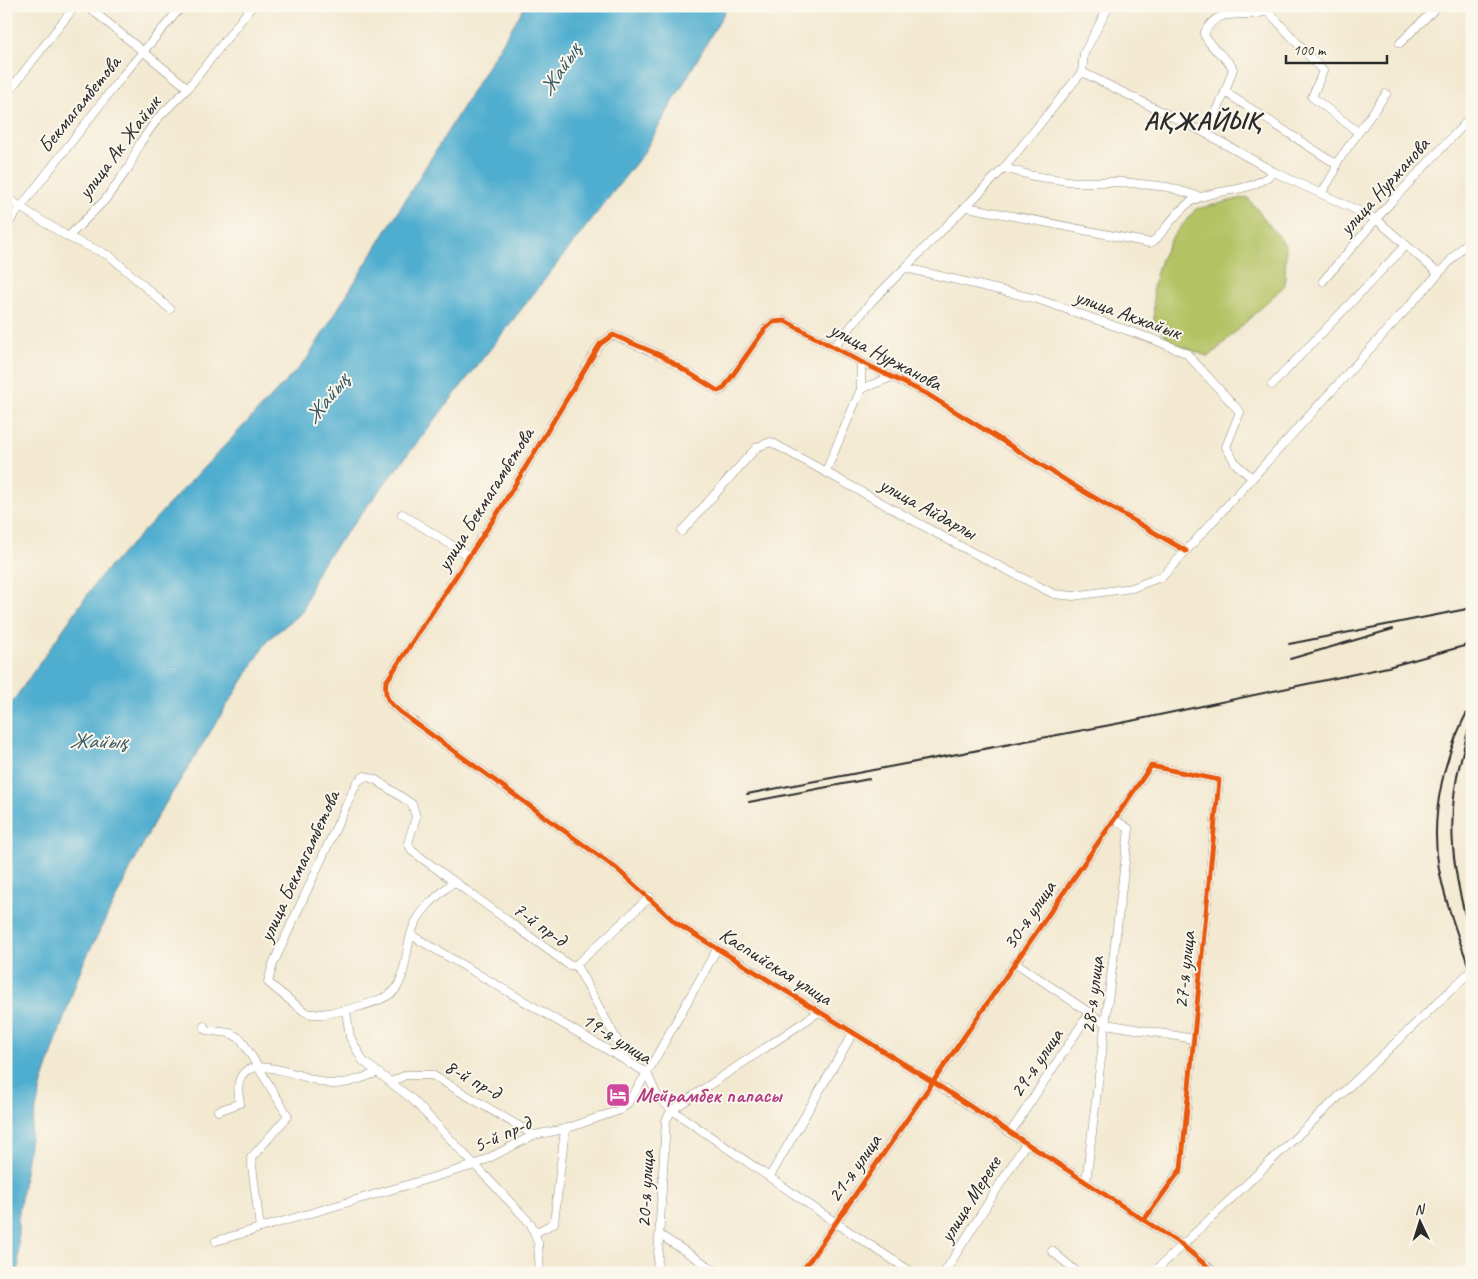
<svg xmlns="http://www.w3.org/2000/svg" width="1478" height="1279" viewBox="0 0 1478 1279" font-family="Caveat,sans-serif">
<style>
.green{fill:#b3c264;stroke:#6f7648}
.water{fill:#50adcf;stroke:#3e6c7d}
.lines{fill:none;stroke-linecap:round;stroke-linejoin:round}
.minor-casing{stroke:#8f8a7e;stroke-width:9}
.minor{stroke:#fff;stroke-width:8}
.rail{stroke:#2b2b2b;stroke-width:2}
.cycleway-casing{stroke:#fbf7ec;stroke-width:8}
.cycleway{stroke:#e8590c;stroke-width:5}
.labels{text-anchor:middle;stroke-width:4;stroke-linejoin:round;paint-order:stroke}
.street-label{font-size:21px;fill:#2b2b2b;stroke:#fbf7ec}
.hotel-label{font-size:21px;font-weight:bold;fill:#b23c85;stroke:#fbf7ec;text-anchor:start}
.water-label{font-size:22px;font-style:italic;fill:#385864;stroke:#fbf7ec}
.district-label{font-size:26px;font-weight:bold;letter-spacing:1px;fill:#2b2b2b;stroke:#fbf7ec}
</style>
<rect width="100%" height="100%" fill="#fbf7ec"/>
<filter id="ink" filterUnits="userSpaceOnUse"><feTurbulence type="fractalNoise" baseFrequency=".02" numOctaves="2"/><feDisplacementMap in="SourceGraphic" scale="10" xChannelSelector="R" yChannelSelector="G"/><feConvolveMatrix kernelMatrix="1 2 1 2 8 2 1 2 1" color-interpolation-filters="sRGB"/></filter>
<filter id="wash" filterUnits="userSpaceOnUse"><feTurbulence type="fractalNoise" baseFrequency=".0096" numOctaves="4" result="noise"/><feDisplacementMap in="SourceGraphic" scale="20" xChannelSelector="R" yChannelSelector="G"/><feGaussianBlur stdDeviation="1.12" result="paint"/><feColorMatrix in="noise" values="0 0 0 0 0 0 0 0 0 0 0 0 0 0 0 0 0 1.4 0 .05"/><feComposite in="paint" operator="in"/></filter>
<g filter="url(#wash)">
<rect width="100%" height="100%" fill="#f3e9d1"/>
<polygon class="green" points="1247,197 1286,246 1285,285 1209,357 1171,342 1154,323 1153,286 1161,259 1173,236 1196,209"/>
<polygon class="water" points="525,6 728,6 643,154 318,569 302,612 268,640 154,822 81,968 43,1080 32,1125 18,1219 19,1273 6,1273 6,711 99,578 307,359"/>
</g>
<g filter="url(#ink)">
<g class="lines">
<defs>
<g id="minor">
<polyline points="87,6 188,88"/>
<polyline points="1268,11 1323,71 1312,97 1358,132"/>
<polyline points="1400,43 1438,6"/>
<polyline points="1082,72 1084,53 1109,6"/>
<path d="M1225,92L1233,69C1228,57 1212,52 1204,34C1217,4 1243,20 1268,11L1270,6"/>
<polyline points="6,95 75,6"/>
<polyline points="1207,134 1225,92 1336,164"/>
<polyline points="1004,168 1033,176 1075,182 1122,182 1168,187 1201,197"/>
<polyline points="1321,194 1335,171 1336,164 1386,94"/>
<polyline points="6,196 20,207 68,237 110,256 170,309"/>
<path d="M967,207L1150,243L1155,240C1165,230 1180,207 1192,201C1220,186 1246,196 1274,172"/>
<polyline points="6,226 124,74 182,6"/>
<polyline points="68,237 105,200 129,167 140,143 158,118 188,88 252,6"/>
<polyline points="906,268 1037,299 1155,340 1186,353 1240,412 1226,447 1236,464 1252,478"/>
<polyline points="1323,281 1391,202 1472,116"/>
<polyline points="834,347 872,301 1004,168 1082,72 1207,134 1274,172 1376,219 1438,273"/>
<polyline points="861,362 861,389"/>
<polyline points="1272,385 1406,245"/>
<polyline points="826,471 861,389 892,377"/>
<polyline points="402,514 469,556"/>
<polyline points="682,531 757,447 771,442 958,545 1054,594 1073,596 1132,588 1163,576 1472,237"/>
<path d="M1186,551L1083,491L927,394L861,362L785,321L773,322L765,329L723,389L718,391L662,356L613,335L600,344L499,511L386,682C384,697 388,702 400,712L617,869L676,923L933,1082L1182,1245L1215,1273"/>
<path d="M453,882C438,896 421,908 413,928C406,944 406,978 395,990C384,1003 323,1018 307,1013C304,1012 272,986 268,982L273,964L357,782L365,776L376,780L412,804L416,817L408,843L412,851L569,965H576L587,955L650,897"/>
<polyline points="411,935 647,1073 657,1096 672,1110 836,1223 913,1273"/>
<polyline points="1016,963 1106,1024 1194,1039"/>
<polyline points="576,965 630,1064"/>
<polyline points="346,1011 350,1037 363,1061 412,1099 531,1224 538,1243 540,1273"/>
<polyline points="204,1026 206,1030 230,1033 241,1039 288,1116 251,1158 260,1228"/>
<polyline points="391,1082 406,1075 432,1075 534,1135"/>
<path d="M218,1111L240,1103C226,1038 303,1081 332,1084C347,1085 363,1077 377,1073"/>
<polyline points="1010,1133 1090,1012"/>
<polyline points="770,1176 853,1033"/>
<polyline points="1086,1182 1129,829 1114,819"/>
<polyline points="535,1233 554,1223 565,1129"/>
<polyline points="660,1235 719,1273"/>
<polyline points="216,1241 475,1165 534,1135 565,1129 620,1110 627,1104 647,1073 717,949"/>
<polyline points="1052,1251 1078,1273"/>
<polyline points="657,1273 666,1120 672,1110 819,1012"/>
<polyline points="801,1273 1151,766 1219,780 1181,1169 1144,1220"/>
<polyline points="944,1273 1026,1143"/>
<polyline points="1153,1273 1472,970"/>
</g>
</defs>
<use href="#minor" class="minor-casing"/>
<use href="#minor" class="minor"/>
<g class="rail">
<polyline points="1289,644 1472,608"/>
<polyline points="1290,659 1393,629"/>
<path d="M1472,703C1445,751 1429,814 1439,869C1446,906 1460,941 1472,976"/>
<path d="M1472,721C1467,732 1465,744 1462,755C1444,820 1453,876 1472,940"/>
<polyline points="747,794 1126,722 1388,667 1464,646 1472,641"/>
<polyline points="749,802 869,779"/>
</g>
<defs>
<g id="cycleway">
<path d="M1186,551L1083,491L927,394L861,362L785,321L773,322L765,329L723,389L718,391L662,356L613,335L600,344L499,511L386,682C384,697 388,702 400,712L617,869L676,923L933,1082L1182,1245L1215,1273"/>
<polyline points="801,1273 1151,766 1219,780 1181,1169 1144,1220"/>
</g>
</defs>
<use href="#cycleway" class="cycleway-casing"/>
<use href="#cycleway" class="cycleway"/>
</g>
</g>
<defs>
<symbol id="hotel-square" viewBox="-11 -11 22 22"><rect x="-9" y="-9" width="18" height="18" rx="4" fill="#d1479c" stroke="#fbf7ec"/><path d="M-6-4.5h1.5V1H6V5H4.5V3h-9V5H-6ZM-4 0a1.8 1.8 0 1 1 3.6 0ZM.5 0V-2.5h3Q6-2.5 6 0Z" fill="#fff"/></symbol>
</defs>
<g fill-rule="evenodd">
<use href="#hotel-square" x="604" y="1081" width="28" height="28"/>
</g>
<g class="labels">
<g class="street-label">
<text transform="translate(79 104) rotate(-51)" y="7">Бекмагамбетова</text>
<text transform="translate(119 147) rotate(-53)" y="7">улица Ак Жайык</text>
<text transform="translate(1384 186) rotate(-48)" y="7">улица Нуржанова</text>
<text transform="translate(1128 314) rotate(20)" y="7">улица Акжайык</text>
<text transform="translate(886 356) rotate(28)" y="7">улица Нуржанова</text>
<text transform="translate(485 499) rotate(-58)" y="7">улица Бекмагамбетова</text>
<text transform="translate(928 508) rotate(29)" y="7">улица Айдарлы</text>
<text transform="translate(299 866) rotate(-65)" y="7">улица Бекмагамбетова</text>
<text transform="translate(1029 915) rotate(-56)" y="7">30-я улица</text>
<text transform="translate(540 924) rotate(36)" y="7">7-й пр-д</text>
<text transform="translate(776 966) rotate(32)" y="7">Каспийская улица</text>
<text transform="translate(1184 970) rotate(-84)" y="7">27-я улица</text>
<text transform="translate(1092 995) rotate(-83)" y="7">28-я улица</text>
<text transform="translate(617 1038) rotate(32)" y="7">19-я улица</text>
<text transform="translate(1036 1063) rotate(-56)" y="7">29-я улица</text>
<text transform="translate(473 1079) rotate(29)" y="7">8-й пр-д</text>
<text transform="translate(502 1134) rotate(-24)" y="7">5-й пр-д</text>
<text transform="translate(854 1168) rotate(-55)" y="7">21-я улица</text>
<text transform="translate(645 1189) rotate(-87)" y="7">20-я улица</text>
<text transform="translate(970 1199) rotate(-58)" y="7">улица Мереке</text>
</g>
<g class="hotel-label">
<text x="636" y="1102">Мейрамбек папасы</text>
</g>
<g class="water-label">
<text transform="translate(559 69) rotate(-57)" y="8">Жайық</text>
<text transform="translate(326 398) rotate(-52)" y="8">Жайық</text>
<text x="98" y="748">Жайық</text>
</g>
<g class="district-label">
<text x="1203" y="129">АҚЖАЙЫҚ</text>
</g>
</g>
<rect width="1478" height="1279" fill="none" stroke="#fbf7ec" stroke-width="25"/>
<g transform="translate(1420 1222) rotate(356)" stroke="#fbf7ec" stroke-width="4" paint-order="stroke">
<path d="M0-4L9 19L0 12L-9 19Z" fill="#2b2b2b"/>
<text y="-8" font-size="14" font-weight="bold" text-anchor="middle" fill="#2b2b2b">N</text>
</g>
<path d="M1286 55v8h101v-8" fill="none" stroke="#2b2b2b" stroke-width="2.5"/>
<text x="1293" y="55" font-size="15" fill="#2b2b2b" stroke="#fbf7ec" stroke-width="4" paint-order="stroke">100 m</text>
</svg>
